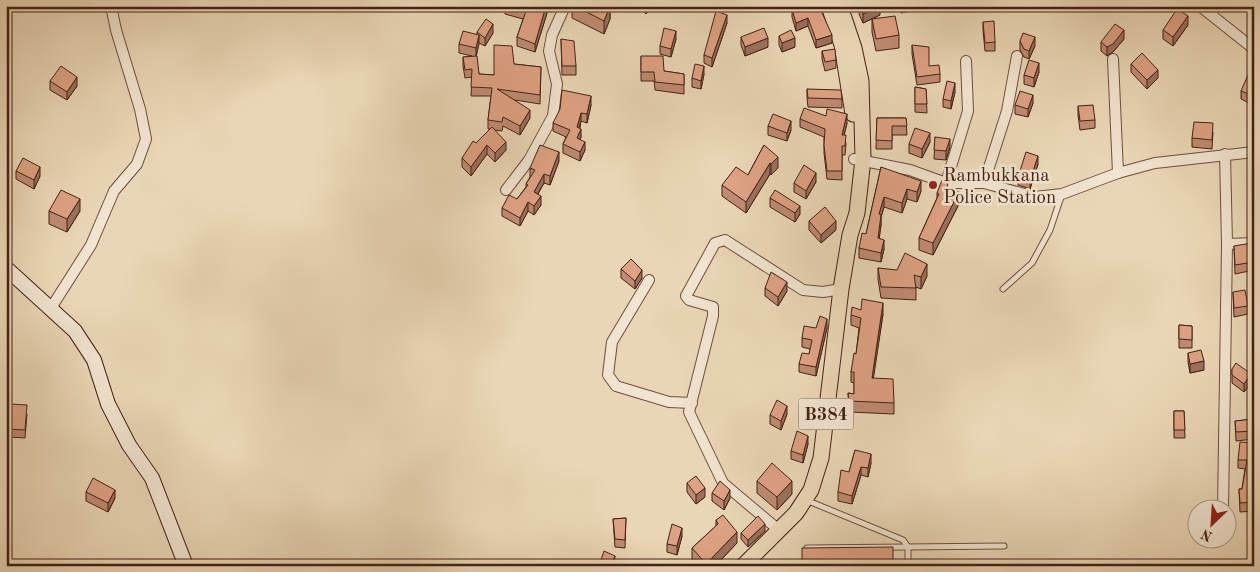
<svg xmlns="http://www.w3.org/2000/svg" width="1260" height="572" viewBox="0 0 1260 572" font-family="'Old Standard TT',serif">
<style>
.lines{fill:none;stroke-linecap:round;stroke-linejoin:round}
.lane-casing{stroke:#6e4e3d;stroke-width:7}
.street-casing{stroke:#6e4e3d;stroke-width:12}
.secondary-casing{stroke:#442115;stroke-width:16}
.primary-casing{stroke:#442115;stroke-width:17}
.lane{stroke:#f1e4d0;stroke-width:5}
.street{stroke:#f1e4d0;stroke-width:10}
.secondary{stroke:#f1e4d0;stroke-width:14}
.primary{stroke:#ead6b6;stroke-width:15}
.wall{fill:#bf8b72;stroke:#442115}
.shaded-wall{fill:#9b715c;stroke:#442115}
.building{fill:#dea284;stroke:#442115}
.poi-dot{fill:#8f2418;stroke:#f1e4d0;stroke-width:2}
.labels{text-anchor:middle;stroke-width:5;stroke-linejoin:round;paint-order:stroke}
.shield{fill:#f1e4d0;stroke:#785c4d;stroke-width:1}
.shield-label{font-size:18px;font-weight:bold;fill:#442115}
.poi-label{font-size:19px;fill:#442115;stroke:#f1e4d0;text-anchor:start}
</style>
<rect width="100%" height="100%" fill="#ead6b6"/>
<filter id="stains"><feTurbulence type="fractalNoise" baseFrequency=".004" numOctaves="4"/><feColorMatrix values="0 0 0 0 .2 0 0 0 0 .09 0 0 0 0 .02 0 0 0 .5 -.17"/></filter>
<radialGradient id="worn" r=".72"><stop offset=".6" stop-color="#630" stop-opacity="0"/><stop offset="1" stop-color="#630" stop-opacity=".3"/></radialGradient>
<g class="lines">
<defs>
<g id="lane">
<polyline points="1003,289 1032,263 1050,230 1062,194"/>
<polyline points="806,500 903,540 908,547 908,566"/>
<polyline points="807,548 1004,546"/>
</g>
<g id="street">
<polyline points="1200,6 1254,49"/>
<polyline points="1113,59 1118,173"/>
<polyline points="854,159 910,170 946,183 984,183 1035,197 1062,194 1118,173 1155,163 1254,152"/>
<polyline points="946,183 968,111 966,61"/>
<polyline points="984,183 1007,111 1017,56"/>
<polyline points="506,190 529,160 553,116 557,84 549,51 552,35 565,6"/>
<polyline points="1227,244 1254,243"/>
<polyline points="649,280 612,342 608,375 616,386 669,402 692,403"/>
<polyline points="51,308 91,245 114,191 137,164 146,139 140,109 116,30 111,6"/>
<polyline points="1223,510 1227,244 1225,154"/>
<polyline points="780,531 723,483 689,412 713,316 713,307 689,300 686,296 715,243 725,240 803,290 823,292 841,289"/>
</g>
<polyline id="secondary" points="6,268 75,331 94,360 108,404 129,445 152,478 186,566"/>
<g id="primary">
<polyline points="829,6 842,45 853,114"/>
<polyline points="743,566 796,513 811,490 821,458 841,289 850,235 857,213 863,159 861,81 854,48 840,6"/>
</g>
</defs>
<use href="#lane" class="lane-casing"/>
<use href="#street" class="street-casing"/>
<use href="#secondary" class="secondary-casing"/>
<use href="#primary" class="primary-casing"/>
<use href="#lane" class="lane"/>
<use href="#street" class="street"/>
<use href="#secondary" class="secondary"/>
<use href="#primary" class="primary"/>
</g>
<g class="wall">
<polygon points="505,6 547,6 547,13 535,52 517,46 517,37 523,19 505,14"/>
<polygon points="572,6 610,6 610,19 604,34 572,18"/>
<polygon points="638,6 654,6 646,14"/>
<polygon points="797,6 832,43 816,48 808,26 796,31 792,17 792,9"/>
<polygon points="859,6 880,15 863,23 859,14"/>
<polygon points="872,19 899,35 899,48 876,51 872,32"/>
<polygon points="983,22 995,42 995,51 985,51 983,30"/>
<polygon points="727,23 712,67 704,63 704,55"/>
<polygon points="1188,25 1173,46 1163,39 1163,30"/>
<polygon points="477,32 493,33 485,46 479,43 476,56 479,74 494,75 514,64 541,67 540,104 515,100 530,118 520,135 503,126 502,131 494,130 506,150 495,162 487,154 471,176 462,167 462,158 490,129 488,129 488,120 491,96 471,96 472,77 465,78 463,66 463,57 472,56 459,53 459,44 477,35"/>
<polygon points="779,36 795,47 782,52 779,45"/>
<polygon points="741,37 768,47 745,56 741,45"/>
<polygon points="561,39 576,66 576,75 562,75"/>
<polygon points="676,39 671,57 660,54 660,46"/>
<polygon points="1124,39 1113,52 1107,56 1101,51 1101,42"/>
<polygon points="1020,41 1035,46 1029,59 1024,57 1020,50"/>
<polygon points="912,45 929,66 940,74 940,82 917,85 912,54"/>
<polygon points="822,51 836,60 836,68 825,71 822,59"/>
<polygon points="641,56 664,71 684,74 684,94 655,90 654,81 641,81"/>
<polygon points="1131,64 1158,78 1147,89 1131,72"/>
<polygon points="1039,72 1034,87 1024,84 1024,75"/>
<polygon points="704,74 701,89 692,87 692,78"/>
<polygon points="1254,78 1254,104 1253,105 1241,99 1241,91"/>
<polygon points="50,81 77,86 67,100 50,90"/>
<polygon points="915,87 926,89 927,113 915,112"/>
<polygon points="807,89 842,99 842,108 808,107 807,98"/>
<polygon points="955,92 951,109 943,107 943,99"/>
<polygon points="1033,103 1028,117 1015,114 1015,105"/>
<polygon points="591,105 587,123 581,121 580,128 581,137 580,139 585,150 580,161 563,153 563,144 566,137 553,131 553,123"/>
<polygon points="1078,106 1095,120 1095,128 1080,130 1078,115"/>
<polygon points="826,116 847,123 844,135 846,144 845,155 842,155 842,180 827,179 824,153 824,137 800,127 800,119"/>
<polygon points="877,118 906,118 907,135 892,135 892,149 876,149"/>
<polygon points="768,126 791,130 787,141 768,135"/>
<polygon points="1213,132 1212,149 1192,147 1192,138"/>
<polygon points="935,137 950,147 946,160 934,159"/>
<polygon points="930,142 922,158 909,153 909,144"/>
<polygon points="764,145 778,168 771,175 770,174 746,213 722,196 722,185 748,175"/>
<polygon points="559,161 550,185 544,183 538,194 541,205 534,215 528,211 520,226 502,216 502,208 517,199 526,187 526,184 530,177 530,168"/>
<polygon points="1038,164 1030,189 1018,185 1018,177"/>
<polygon points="881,167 921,191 917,202 907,199 902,213 884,207 881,217 881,225 879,238 884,249 881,262 859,258 859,248 866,234"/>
<polygon points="16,171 40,176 34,189 16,179"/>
<polygon points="816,182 806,199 794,192 794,183"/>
<polygon points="948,189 959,204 933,255 919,250 919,238 937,198 937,193"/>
<polygon points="770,198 800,214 795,222 770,207"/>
<polygon points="49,211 80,211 67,232 49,224"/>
<polygon points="809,221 836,230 821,243 809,230"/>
<polygon points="1234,246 1254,254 1254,270 1235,274"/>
<polygon points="878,268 927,276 921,289 916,287 916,300 881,298 878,279"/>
<polygon points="621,269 642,278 635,289 621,278"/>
<polygon points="765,288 787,291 778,306 765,296"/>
<polygon points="1233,292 1248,306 1248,314 1234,317"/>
<polygon points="861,310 883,314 873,378 894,403 894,414 849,412 848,393 854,394 854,383 851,382 851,372 856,354 859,328 851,325 851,315"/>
<polygon points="1179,325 1192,326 1192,348 1179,348"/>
<polygon points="816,328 827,328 816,376 799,372 799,364 809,354 810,349 802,347 802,338"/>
<polygon points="1188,353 1204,370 1190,373 1188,362"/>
<polygon points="1232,369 1251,383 1244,392 1232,383"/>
<polygon points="1174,411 1184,411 1185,438 1174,438"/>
<polygon points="27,414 25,438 8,437 8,429"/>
<polygon points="787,414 781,430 770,424 770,415"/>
<polygon points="1254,419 1254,439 1236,441 1235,421"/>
<polygon points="1254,443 1254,511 1240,512 1239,489 1242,489 1245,469 1238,468 1238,460"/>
<polygon points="808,444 803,463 791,459 791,451"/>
<polygon points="855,450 871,463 868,477 861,475 852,504 838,501 838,492 849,472"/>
<polygon points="757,481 792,494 777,510 757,493"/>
<polygon points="687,483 705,497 696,504 687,492"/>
<polygon points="86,492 115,498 108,512 86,501"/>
<polygon points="712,493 730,498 724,510 712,501"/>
<polygon points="626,518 625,548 615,547 613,519"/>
<polygon points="716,520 737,543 715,566 698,566 692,560 692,548 716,526"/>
<polygon points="765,531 748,547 741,539 741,533"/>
<polygon points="682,536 677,555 667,552 667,544"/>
</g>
<g class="shaded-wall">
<polygon points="546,6 547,13 535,52 535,44"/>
<polygon points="610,6 610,19 604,34 604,21"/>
<polygon points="646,6 654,6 646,14"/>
<polygon points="911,6 911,11 901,13 901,9"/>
<polygon points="880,7 880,15 863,23 863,14"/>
<polygon points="727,15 727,23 712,67 712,58"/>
<polygon points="1188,16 1188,25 1173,46 1173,37"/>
<polygon points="808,18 808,26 796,31 796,23"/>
<polygon points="493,24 493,33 485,46 485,38"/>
<polygon points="1124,30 1124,39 1113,52 1107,56 1107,47"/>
<polygon points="676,31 676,39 671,57 671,49"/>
<polygon points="479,35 479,44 476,57 476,48"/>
<polygon points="832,35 832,43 816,48 816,40"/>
<polygon points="1035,37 1035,46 1029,59 1029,51"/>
<polygon points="768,38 768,47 745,56 745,47"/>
<polygon points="795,38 795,47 782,52 782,43"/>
<polygon points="1039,63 1039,72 1034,87 1034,78"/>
<polygon points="704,66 704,74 701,89 701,81"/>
<polygon points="1158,70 1158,78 1147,89 1147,80"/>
<polygon points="77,77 77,86 67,100 67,92"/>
<polygon points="955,83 955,92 951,109 951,101"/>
<polygon points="1033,95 1033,103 1028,117 1028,109"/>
<polygon points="591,96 591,105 587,123 587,114"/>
<polygon points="530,110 530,118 520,135 520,126"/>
<polygon points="581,113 581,121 577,135 577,127"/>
<polygon points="847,114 847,123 842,143 842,135"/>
<polygon points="791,121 791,130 787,141 787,133"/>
<polygon points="581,129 581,137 577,147 577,138"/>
<polygon points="930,133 930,142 922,158 922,149"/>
<polygon points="950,139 950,147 946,160 946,151"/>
<polygon points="506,142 506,150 495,162 495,153"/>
<polygon points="585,142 585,150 580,161 580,152"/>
<polygon points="487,145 487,154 471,176 471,167"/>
<polygon points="559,152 559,161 550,185 550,176"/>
<polygon points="1038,156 1038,164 1030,189 1030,180"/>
<polygon points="778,157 778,168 771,175 771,164"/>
<polygon points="770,163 770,174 746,213 746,202"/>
<polygon points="40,167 40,176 34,189 34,180"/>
<polygon points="816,173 816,182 806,199 806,191"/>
<polygon points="544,174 544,183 534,200 534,192"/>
<polygon points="921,181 921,191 917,202 917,192"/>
<polygon points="907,189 907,199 902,213 902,203"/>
<polygon points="959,192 959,204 933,255 933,243"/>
<polygon points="541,196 541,205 534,215 534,206"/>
<polygon points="884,197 884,207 881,217 881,225 878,248 879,214"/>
<polygon points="80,199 80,211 67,232 67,219"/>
<polygon points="528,202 528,211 520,226 520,218"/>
<polygon points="800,206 800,214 795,222 795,213"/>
<polygon points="836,221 836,230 821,243 821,235"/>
<polygon points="884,240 884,249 881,262 881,253"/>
<polygon points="927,264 927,276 921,289 921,277"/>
<polygon points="642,270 642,278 635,289 635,281"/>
<polygon points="787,282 787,291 778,306 778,297"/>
<polygon points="883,303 883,314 872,388 872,378"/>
<polygon points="827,319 827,328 816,376 816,367"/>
<polygon points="1204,361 1204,370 1190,373 1190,364"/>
<polygon points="1251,374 1251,383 1244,392 1244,384"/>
<polygon points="787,406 787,414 781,430 781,421"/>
<polygon points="808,436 808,444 803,463 803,455"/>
<polygon points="871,454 871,463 868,477 868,468"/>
<polygon points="861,467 861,475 852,504 852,496"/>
<polygon points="792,481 792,494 777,510 777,497"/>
<polygon points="705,488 705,497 696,504 696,495"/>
<polygon points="115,490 115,498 108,512 108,503"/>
<polygon points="730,490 730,498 724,510 724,501"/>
<polygon points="765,524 765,531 748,547 748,540"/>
<polygon points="682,528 682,536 677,555 677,546"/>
<polygon points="737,532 737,543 715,566 706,566 706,564"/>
<polygon points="615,556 614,566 611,566"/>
</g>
<g class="building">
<polygon points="509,6 546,6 535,44 517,37 526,11"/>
<polygon points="575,6 610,6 604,21"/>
<polygon points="797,6 819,6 832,35 816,40 808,18 796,23 792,9"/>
<polygon points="860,6 880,6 880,7 863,14"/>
<polygon points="900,6 911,6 901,9"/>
<polygon points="1177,9 1188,16 1173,37 1163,30"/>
<polygon points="716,11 727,15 712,58 704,55"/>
<polygon points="895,16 899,35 876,39 872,19"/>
<polygon points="486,19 493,24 485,38 477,32"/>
<polygon points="994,21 995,42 985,43 983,22"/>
<polygon points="1115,24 1124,30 1113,44 1107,47 1101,42"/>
<polygon points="664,28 676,31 671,49 660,46"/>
<polygon points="764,28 768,38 745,47 741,37"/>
<polygon points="791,30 795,38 782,43 779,36"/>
<polygon points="463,31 479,35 476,48 459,44"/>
<polygon points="1023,33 1035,37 1029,51 1024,49 1020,41"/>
<polygon points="561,39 574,41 576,66 562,66"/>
<polygon points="494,45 512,46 514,64 541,67 540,95 497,89 530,110 520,126 503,117 502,122 488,120 492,88 471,87 472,69 465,70 463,57 477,56 479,74 494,75"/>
<polygon points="912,45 929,47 929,66 939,65 940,74 917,77"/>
<polygon points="835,49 836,60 825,62 822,51"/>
<polygon points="1142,53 1158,70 1147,80 1131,64"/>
<polygon points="641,56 663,56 664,71 684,74 684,85 655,82 654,72 641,72"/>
<polygon points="1029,60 1039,63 1034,78 1024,75"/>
<polygon points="695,64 704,66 701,81 692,78"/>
<polygon points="61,66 77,77 67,92 50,81"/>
<polygon points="1248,75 1254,78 1253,96 1241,91"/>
<polygon points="947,81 955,83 951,101 943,99"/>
<polygon points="915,87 926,89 927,104 915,104"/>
<polygon points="807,89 841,90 842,99 808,98"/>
<polygon points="562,90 591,96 587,114 581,113 577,127 581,129 577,138 585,142 580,152 563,144 570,130 553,123 560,109"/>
<polygon points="1020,91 1033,95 1028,109 1015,105"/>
<polygon points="1093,105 1095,120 1080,121 1078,106"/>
<polygon points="804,108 826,116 827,109 847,114 842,135 846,135 845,146 842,146 842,171 827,171 824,145 825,129 800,119"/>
<polygon points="773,114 791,121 787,133 768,126"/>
<polygon points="877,118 906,118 907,126 892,126 892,141 876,140"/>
<polygon points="1194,122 1213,123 1212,140 1192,138"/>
<polygon points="492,127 506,142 495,153 487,145 471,167 462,158 473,141 476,143"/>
<polygon points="915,128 930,133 922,149 909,144"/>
<polygon points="935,137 950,139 946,151 934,150"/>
<polygon points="540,145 559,152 550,176 544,174 534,192 541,196 534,206 528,202 520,218 502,208 509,195 517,199 528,185 526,184 535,170 530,168"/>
<polygon points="764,145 778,157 771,164 770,163 746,202 722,185 736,167 748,175"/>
<polygon points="1026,152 1038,156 1030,180 1018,177"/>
<polygon points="23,158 40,167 34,180 16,171"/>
<polygon points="804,165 816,173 806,191 794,183"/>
<polygon points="881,167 921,181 917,192 907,189 902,203 884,197 879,214 881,215 878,238 884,240 881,253 859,248 862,233 866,234"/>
<polygon points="942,180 948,182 947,189 959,192 933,243 919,238 939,194 937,193"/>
<polygon points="61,190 80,199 67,219 49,211"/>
<polygon points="775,190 800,206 795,213 770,198"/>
<polygon points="825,207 836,221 821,235 809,221"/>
<polygon points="1252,243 1254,254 1254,262 1235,265 1234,246"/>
<polygon points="905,253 927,264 921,277 914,275 916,288 881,287 878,268 897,270"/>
<polygon points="631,259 642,270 635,281 621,269"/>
<polygon points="771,272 787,282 778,297 765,288"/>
<polygon points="1245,290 1248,306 1234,308 1233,292"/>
<polygon points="862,299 883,303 872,378 893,379 894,403 849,401 848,393 854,394 854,372 851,372 854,353 856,354 861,318 851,315 852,307 861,310"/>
<polygon points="820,316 827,319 816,367 799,364 802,353 809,354 812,340 802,338 804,326 816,328"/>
<polygon points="1179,325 1192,326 1192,340 1179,339"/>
<polygon points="1201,350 1204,361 1190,364 1188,353"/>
<polygon points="1236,363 1251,374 1244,384 1232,375 1232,369"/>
<polygon points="777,400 787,406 781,421 770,415"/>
<polygon points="10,404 27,405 25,430 8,429"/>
<polygon points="1174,411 1184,411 1185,430 1174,430"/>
<polygon points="1254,419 1254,431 1236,432 1235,421"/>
<polygon points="797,431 808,436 803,455 791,451"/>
<polygon points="1240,442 1254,443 1254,502 1240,503 1239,489 1242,489 1247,460 1238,460"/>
<polygon points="855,450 871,454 868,468 861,467 852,496 838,492 841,470 849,472"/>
<polygon points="772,463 792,481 777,497 757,481"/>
<polygon points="696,476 705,488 696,495 687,483"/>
<polygon points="93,478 115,490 108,503 86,492"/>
<polygon points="720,481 730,490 724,501 712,493"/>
<polygon points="723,515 737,532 706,564 692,548 718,524 716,520"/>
<polygon points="758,516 765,524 748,540 741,533"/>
<polygon points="626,518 625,540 615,539 613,519"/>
<polygon points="672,524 682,528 677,546 667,544"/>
<polygon points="893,547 893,566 802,566 802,548"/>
<polygon points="604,551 615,556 611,566 599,566"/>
<polygon points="646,561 671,565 670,566 645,566"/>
</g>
<circle class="poi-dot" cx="933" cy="185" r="5"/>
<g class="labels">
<rect class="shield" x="798.5" y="398.5" width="55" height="31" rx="4"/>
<g class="shield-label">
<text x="826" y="420">B384</text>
</g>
<g class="poi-label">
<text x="943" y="181">Rambukkana<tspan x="943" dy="22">Police Station</tspan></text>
</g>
</g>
<rect width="1260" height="572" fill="none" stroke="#ead6b6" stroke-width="25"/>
<rect x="8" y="8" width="1245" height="557" fill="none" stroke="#442115" stroke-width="2.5"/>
<rect x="12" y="12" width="1235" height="547" fill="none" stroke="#442115"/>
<g transform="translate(1212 524) rotate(205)"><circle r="24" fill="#f1e4d0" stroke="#ac9685"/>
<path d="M0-4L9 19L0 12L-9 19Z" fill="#8f2418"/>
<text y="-8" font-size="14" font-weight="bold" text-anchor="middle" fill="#442115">N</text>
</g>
<rect width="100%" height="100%" filter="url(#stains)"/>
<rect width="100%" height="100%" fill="url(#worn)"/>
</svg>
